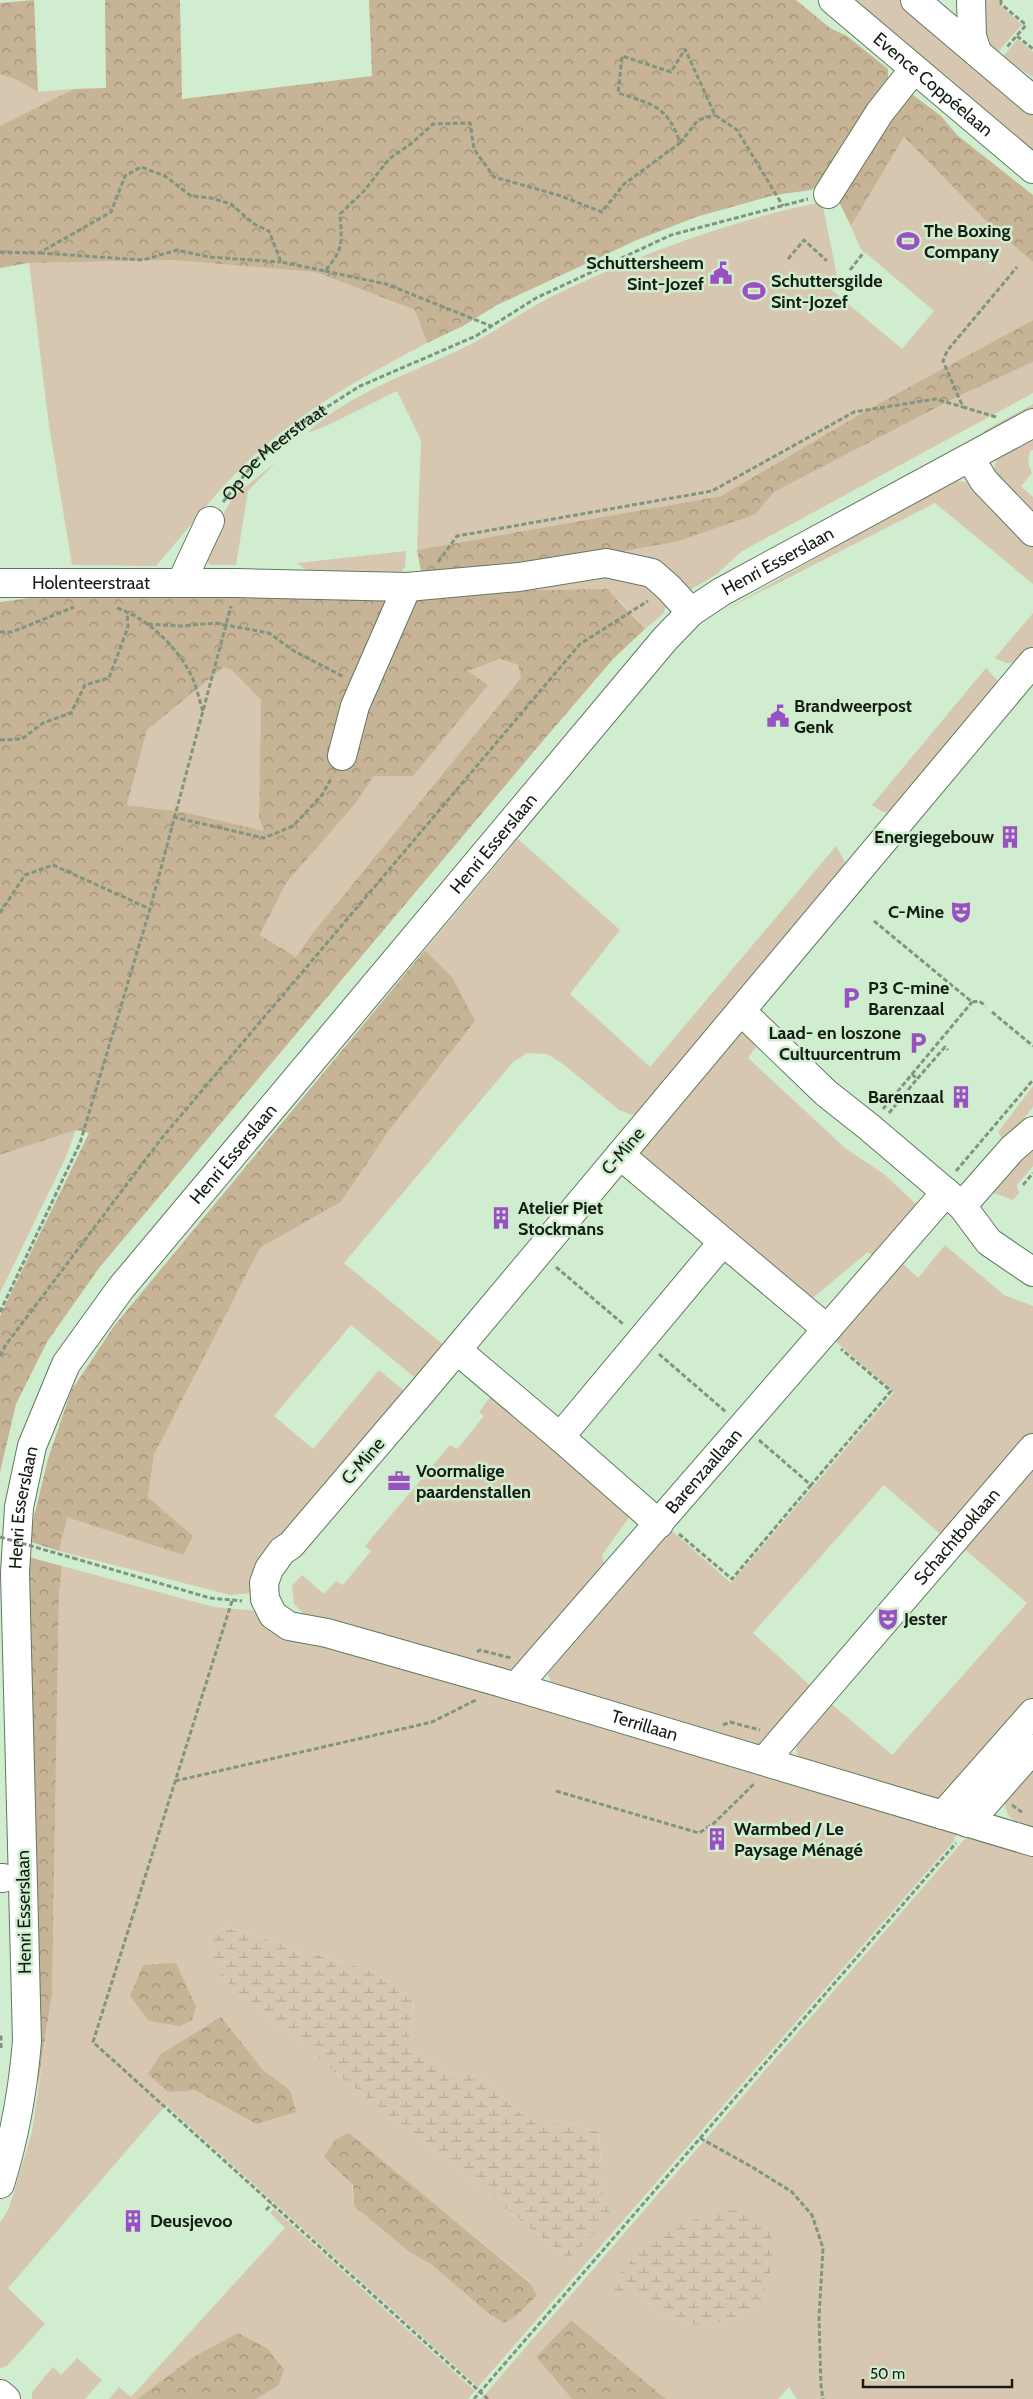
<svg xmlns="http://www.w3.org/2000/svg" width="1033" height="2399" viewBox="0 0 1033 2399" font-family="Cabin,sans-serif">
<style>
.green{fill:#d7c7b0;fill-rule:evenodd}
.forest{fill:url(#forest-crowns);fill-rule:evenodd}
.wetland{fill:url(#wetland-marsh)}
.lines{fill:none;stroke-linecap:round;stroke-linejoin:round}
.minor-casing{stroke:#607a60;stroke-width:30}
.path{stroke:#809580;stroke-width:3;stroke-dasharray:5 2.5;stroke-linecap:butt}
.minor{stroke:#fff;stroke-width:28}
.path-bridge{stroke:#809580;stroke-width:3;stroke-dasharray:5 2.5;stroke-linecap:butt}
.labels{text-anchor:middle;stroke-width:5;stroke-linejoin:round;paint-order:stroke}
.street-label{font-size:18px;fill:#141e14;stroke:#d0edd0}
.poi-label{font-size:18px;font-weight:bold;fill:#141e14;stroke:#d0edd0;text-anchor:start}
</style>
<defs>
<pattern id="forest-crowns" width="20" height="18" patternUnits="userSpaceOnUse" patternTransform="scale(1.25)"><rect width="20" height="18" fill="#c7b395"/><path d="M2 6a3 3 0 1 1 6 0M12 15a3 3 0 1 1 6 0" fill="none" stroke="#a09178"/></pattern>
<pattern id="wetland-marsh" width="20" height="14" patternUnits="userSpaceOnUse" patternTransform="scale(1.25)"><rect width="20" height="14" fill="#d7c7b0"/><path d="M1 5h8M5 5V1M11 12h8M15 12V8" fill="none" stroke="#b8aa96"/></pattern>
</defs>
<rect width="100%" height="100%" fill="#d0edd0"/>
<g class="green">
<polygon points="845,0 904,0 1033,109 1033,158"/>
<polygon points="976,0 1000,0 1000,5 1022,25 997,53 980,37"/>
<polygon points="1018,39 1033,52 1033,77 1002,57"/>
<polygon points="0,74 17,80 38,92 74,89 0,126"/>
<path d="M904,137L992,227L1033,262V320L874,406L721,496L417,550L421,440L397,391L324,427L307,433C353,390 414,373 469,345C497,331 522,311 551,297C637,255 728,221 822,202L837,276L828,287L902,349L934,311L860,248L851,226Z"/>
<path d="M172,260L315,272L415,310L427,343C362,377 297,413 244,465C212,496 185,533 156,566L72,565L49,425L29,263Z"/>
<polygon points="1033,362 1033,393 742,551 717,574 690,590 642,560 611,553 756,514 774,492 961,395"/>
<polygon points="1033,404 1033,410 981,438 984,431"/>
<polygon points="1033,438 1033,450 1030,451 1028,462 1032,473 1021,486 1033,497 1033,521 993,471 997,460"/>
<polygon points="276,462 248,491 236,565 210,565 203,557 202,550 233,497"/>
<polygon points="958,481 971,483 980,490 1033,547 1033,584 935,503 723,611 950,482"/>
<polygon points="406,551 405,567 398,577 313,575 297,563"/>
<polygon points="624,574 656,591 666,606 663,614 645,629 618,599 505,591"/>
<polygon points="1033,613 1033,646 1018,663 1006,663 995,658"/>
<polygon points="500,659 518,665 521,678 311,935 296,957 260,935 285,883 264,831 184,812 127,805 147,730 224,667 232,669 261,700 259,817 468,671"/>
<polygon points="986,668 997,680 999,689 894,812 883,812 872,805"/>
<polygon points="518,839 620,930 570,994 650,1067 836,846 847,866 643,1110 633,1115 619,1110 563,1064 547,1054 527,1053 512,1063 344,1263 447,1348 419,1381 351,1325 274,1416 313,1449 379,1370 408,1394 251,1593 230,1595 59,1551 66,1516 183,1555 192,1536 148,1497 154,1455 260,1248 341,1202 390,1129 452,977 425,950"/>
<polygon points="742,1021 761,1040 748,1058 845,1148 884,1174 917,1205 877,1260 868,1252 809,1301 628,1156"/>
<polygon points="1033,1086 1033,1107 1005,1143 998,1132"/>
<polygon points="76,1130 65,1159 0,1293 0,1155"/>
<polygon points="1033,1151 1033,1166 1017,1185 1019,1193 1013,1200 994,1193 1000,1180"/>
<polygon points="945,1245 1004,1295 1033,1306 1033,1438 946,1539 884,1485 753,1633 816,1691 759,1749 553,1687 548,1675 550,1659 671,1530 731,1583 894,1392 834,1340 897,1258 918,1278"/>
<polygon points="491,1396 635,1509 602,1555 607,1573 525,1669 505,1676 320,1622 305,1615 294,1604 292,1586 302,1575 324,1594 336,1581 343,1585 371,1551 365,1546 450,1445 457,1449 484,1416 479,1412"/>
<path d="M1033,1461V1706L960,1791L934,1803L808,1764C805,1762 801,1760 799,1757C787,1741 819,1714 829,1702L892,1755L1027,1603L960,1545Z"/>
<path d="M62,1566L214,1607L260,1611L953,1827L957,1834L953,1842L478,2387L166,2105L8,2288L45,2324L7,2366L0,2368V2223L9,2208L32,2132L52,1994L59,1594ZM225,1927L369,1970L395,1985L414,2002L409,2040L445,2071L483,2077L518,2111L539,2125L570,2123L599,2132L604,2202L611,2216L569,2259L252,2006L221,1977L208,1940ZM245,2048L263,2070L290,2090L256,2124L195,2090ZM348,2133L530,2282L504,2323L489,2314L432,2265L408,2251L354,2206Z"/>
<path d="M1033,1760V1827C1011,1820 1005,1819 1004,1794Z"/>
<path d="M973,1834L1033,1852V2399H797L789,2387L778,2399H666L571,2320L536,2357L572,2399H481L964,1840ZM632,2292L760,2307L706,2328L667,2317Z"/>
<polygon points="274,2209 475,2391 468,2399 256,2399 278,2386 192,2358 137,2399 109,2399 119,2387 131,2397 285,2228 270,2213"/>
<polygon points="77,2358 102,2380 85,2399 32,2399 32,2392 53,2367 61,2375"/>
</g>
<g class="forest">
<polygon points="34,0 38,92 17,80 0,74 0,3"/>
<polygon points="105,0 180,0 182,99 372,76 369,0 796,0 830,28 847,36 888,69 888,81 827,181 811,190 775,195 696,217 637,240 497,305 463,326 427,343 415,310 315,272 172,260 29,263 0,268 0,126 74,89 106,88"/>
<polygon points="909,92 941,116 957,135 1033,195 1033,262 992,227 904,137 851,226 838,200"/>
<polygon points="1033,320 1033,362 961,395 774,492 756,514 679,541 624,551 422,577 417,550 721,496 874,406"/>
<path d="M112,587L394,593L607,589L645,629L614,658L547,736L99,1268L47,1342L16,1404L0,1472V1316L89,1133L76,1130L0,1155V602ZM500,659L518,665L521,678L311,935L296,957L260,935L286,883L354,805L374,776H413L488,685L468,671ZM224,667L232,670L261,700L259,818L264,831L184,812L127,805L147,730Z"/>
<polygon points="425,950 452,977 475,1021 390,1129 341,1202 260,1248 154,1455 148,1497 193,1536 183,1555 67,1517 59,1551 28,1541 48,1459 71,1391 114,1326"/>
<polygon points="28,1557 62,1566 59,1594 52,1994 38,2085 40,1997"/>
<polygon points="176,1963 196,2007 192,2020 180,2026 149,2021 130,1996 143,1965"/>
<polygon points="221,2017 263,2070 290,2090 296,2112 256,2124 195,2090 168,2092 148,2074 161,2054"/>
<polygon points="349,2133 530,2283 537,2295 516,2316 504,2323 489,2314 432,2265 408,2251 354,2206 353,2185 324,2157 335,2140"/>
<polygon points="571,2320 666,2399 572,2399 536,2357"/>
<polygon points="238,2333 268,2349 284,2370 278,2386 256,2399 137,2399 192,2358"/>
</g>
<g class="wetland">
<polygon points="225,1927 369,1970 395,1985 414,2002 409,2040 445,2071 483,2077 518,2111 539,2125 570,2123 599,2132 604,2202 612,2216 569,2259 252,2006 221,1977 208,1940"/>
<path d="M736,2209C743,2212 756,2215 762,2220C785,2242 767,2281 760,2307L706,2328L667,2317L632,2292L606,2291L652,2236L693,2220Z"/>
</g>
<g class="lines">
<defs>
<g id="minor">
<path id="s2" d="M833,0L1033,169"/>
<polyline points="915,0 1033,100"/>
<polyline points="971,0 972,36 977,52"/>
<polyline points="828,194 880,112 914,69"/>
<polyline points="970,458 984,481 1033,532"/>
<path id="s3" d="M0,583H237L407,587L519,577L606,563L652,573L669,588L691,612"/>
<polyline points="181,583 210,521"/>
<path id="s4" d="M1033,662L419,1395L291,1545L282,1551L269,1569L264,1583L265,1599L273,1615L289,1626L327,1633L499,1682L1033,1842"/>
<polyline points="342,756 355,706 407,587"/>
<polyline points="741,1011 826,1093 869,1127 962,1206 989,1242 1033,1272"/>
<polyline points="620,1155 827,1329"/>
<polyline points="962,1206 1012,1149 1033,1131"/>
<polyline points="457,1350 560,1437 659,1524"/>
<polyline points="560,1437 722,1243"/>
<path id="s5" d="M516,1687L946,1192"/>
<path id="s6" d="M764,1761L1033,1448"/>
<polyline points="943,1815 1033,1713"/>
<polyline points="968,1823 1033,1749"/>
<polyline points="0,1878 3,1878"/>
<path id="s7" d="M0,2184C15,2136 23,2090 27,2041L15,1573L19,1507L32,1446L66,1364L121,1288L665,639L691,612L721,592L1033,423"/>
<polyline points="0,2394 6,2399"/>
</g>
</defs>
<use href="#minor" class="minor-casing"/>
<g class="path">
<polyline points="1001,0 1001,4 1026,25 1006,48"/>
<polyline points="1017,36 1033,49"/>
<polyline points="680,143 698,120 715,115"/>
<path d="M0,252L39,253L111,212L125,176L141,167L165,176L191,196L211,198L231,204L254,224L269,231L281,262L325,271C344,249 342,242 340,214L364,191L389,159L412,143L433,124L470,123L474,149L494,177L558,195L602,212L624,184L680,143C668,106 652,104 618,93L622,56L671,72L685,49L715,115L737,130L783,206"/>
<polyline points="40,253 143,260 177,250 209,257 281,262"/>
<polyline points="788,259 804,240 827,261"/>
<polyline points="850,270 864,252"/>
<polyline points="325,271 386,284 491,326"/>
<polyline points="996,417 963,407 943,361 947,351 1017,267"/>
<path id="s1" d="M223,502L257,459L302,423L360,386L476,336L536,298L671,235L808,199"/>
<polyline points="438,562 457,536 712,491 854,412 935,399 963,407"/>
<path d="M117,608C148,619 173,643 189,671C196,683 199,699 203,712"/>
<polyline points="148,624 182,626 215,623 269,633 294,651 344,677"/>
<polyline points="0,632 12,632 74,607"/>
<polyline points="0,740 22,739 43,723 71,713 85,685 109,678 128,627 127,611"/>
<polyline points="173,817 264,838 293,826 322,795 332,777"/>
<polyline points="0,913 25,875 53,865 150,909"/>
<polyline points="874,921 972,1002 979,1001 986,1006"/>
<polyline points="992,1012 1033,1046"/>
<polyline points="912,1074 917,1079 945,1047 948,1050"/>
<polyline points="883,1109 972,1002"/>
<polyline points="889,1113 917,1079"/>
<polyline points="956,1171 1033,1080"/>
<polyline points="1023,1185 1033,1173"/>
<polyline points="556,1267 623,1324"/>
<polyline points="0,1312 80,1143 150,909 231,606"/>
<polyline points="659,1354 726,1412"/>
<polyline points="0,1356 5,1346 161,1139 580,644 648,601"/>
<polyline points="759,1440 811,1485 891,1391 841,1349"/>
<polyline points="679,1534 732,1579 811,1485"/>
<polyline points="73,1558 210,1598 242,1601"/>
<polyline points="232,1601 93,2042 488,2399"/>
<polyline points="477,1652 480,1650 511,1658"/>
<polyline points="723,1725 730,1722 760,1730"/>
<polyline points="175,1781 432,1722 476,1700"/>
<polyline points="556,1791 699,1833 714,1823 755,1783"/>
<polyline points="1012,1805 1023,1813"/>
<polyline points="1,2048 1,2034"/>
<polyline points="700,2138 752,2167 792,2192 812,2215 823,2248 819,2318 821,2386 823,2399"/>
<polyline points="266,2210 272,2204"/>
<polyline points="474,2399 956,1843"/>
</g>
<use href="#minor" class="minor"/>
<polyline class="path-bridge" points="0,1537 73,1558"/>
</g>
<defs>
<symbol id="stadium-bare" viewBox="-9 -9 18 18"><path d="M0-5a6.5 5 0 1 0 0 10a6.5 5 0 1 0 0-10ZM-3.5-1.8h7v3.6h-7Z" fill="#9950c3" stroke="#d0edd0" stroke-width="2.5" paint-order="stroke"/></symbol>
<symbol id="civic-bare" viewBox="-9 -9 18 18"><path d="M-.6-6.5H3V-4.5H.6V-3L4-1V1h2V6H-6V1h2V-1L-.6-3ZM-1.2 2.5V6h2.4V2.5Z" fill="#9950c3" stroke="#d0edd0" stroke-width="2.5" paint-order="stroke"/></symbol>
<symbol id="building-bare" viewBox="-9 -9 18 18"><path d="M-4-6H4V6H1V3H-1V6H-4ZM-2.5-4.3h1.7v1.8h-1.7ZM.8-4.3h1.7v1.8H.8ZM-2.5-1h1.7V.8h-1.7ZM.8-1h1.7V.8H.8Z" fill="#9950c3" stroke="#d0edd0" stroke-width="2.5" paint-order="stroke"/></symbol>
<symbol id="theatre-bare" viewBox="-9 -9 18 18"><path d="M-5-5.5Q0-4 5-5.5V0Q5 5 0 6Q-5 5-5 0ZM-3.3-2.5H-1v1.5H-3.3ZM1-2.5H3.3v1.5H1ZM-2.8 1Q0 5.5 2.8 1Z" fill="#9950c3" stroke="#d0edd0" stroke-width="2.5" paint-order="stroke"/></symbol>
<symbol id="parking-bare" viewBox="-9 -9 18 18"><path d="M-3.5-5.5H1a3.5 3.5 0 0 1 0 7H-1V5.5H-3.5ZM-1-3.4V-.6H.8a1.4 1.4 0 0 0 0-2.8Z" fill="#9950c3" stroke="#d0edd0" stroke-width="2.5" paint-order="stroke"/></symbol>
<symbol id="office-bare" viewBox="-9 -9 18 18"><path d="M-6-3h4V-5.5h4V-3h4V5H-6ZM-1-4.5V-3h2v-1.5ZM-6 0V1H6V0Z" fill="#9950c3" stroke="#d0edd0" stroke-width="2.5" paint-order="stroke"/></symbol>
</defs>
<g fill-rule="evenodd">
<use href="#stadium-bare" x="892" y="225" width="32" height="32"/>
<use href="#civic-bare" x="705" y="257" width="32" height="32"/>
<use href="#stadium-bare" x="738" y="275" width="32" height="32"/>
<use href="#civic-bare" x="762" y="700" width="32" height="32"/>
<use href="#building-bare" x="994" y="821" width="32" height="32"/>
<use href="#theatre-bare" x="945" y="896" width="32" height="32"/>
<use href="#parking-bare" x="835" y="982" width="32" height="32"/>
<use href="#parking-bare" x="902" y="1027" width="32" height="32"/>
<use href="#building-bare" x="945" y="1081" width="32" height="32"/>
<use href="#building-bare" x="485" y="1202" width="32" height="32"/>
<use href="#office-bare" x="383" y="1465" width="32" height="32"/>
<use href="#theatre-bare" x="872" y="1603" width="32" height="32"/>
<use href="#building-bare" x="701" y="1823" width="32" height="32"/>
<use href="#building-bare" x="117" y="2205" width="32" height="32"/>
</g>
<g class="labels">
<g class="street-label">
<text dy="6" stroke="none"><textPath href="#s2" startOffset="131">Evence Coppéelaan</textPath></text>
<text dy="6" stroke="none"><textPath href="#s1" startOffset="72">Op De Meerstraat</textPath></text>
<text dy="6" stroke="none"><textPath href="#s7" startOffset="1910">Henri Esserslaan</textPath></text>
<text dy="6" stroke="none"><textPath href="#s3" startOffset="91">Holenteerstraat</textPath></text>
<text dy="6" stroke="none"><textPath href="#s7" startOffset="1505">Henri Esserslaan</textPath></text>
<text transform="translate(623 1151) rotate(-50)" y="6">C-Mine</text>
<text dy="6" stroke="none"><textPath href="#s7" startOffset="1100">Henri Esserslaan</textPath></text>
<text transform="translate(363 1461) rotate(-49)" y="6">C-Mine</text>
<text dy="6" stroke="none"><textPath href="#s5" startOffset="286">Barenzaallaan</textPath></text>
<text dy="6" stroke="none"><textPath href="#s7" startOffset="680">Henri Esserslaan</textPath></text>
<text dy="6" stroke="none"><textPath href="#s6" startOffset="296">Schachtboklaan</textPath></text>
<text dy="6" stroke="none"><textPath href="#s4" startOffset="1624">Terrillaan</textPath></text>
<text transform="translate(24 1912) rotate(-91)" y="6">Henri Esserslaan</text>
</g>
<g class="poi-label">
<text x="924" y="237">The Boxing<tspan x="924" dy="21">Company</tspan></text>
<text x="704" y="269" text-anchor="end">Schuttersheem<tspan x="704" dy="21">Sint-Jozef</tspan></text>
<text x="771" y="287">Schuttersgilde<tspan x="771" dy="21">Sint-Jozef</tspan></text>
<text x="794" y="712">Brandweerpost<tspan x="794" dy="21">Genk</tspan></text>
<text x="994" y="843" text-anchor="end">Energiegebouw</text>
<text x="944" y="918" text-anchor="end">C-Mine</text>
<text x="868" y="994">P3 C-mine<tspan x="868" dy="21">Barenzaal</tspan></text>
<text x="901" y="1039" text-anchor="end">Laad- en loszone<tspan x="901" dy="21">Cultuurcentrum</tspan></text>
<text x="944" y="1103" text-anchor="end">Barenzaal</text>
<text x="518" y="1214">Atelier Piet<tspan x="518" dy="21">Stockmans</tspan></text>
<text x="416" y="1477">Voormalige<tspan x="416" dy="21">paardenstallen</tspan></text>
<text x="904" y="1625">Jester</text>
<text x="734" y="1835">Warmbed / Le<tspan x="734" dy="21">Paysage Ménagé</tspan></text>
<text x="150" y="2227">Deusjevoo</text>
</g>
</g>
<path d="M863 2379v8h149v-8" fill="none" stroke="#141e14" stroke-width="2.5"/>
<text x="870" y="2379" font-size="15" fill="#141e14" stroke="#d0edd0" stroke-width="4" paint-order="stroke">50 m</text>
</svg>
